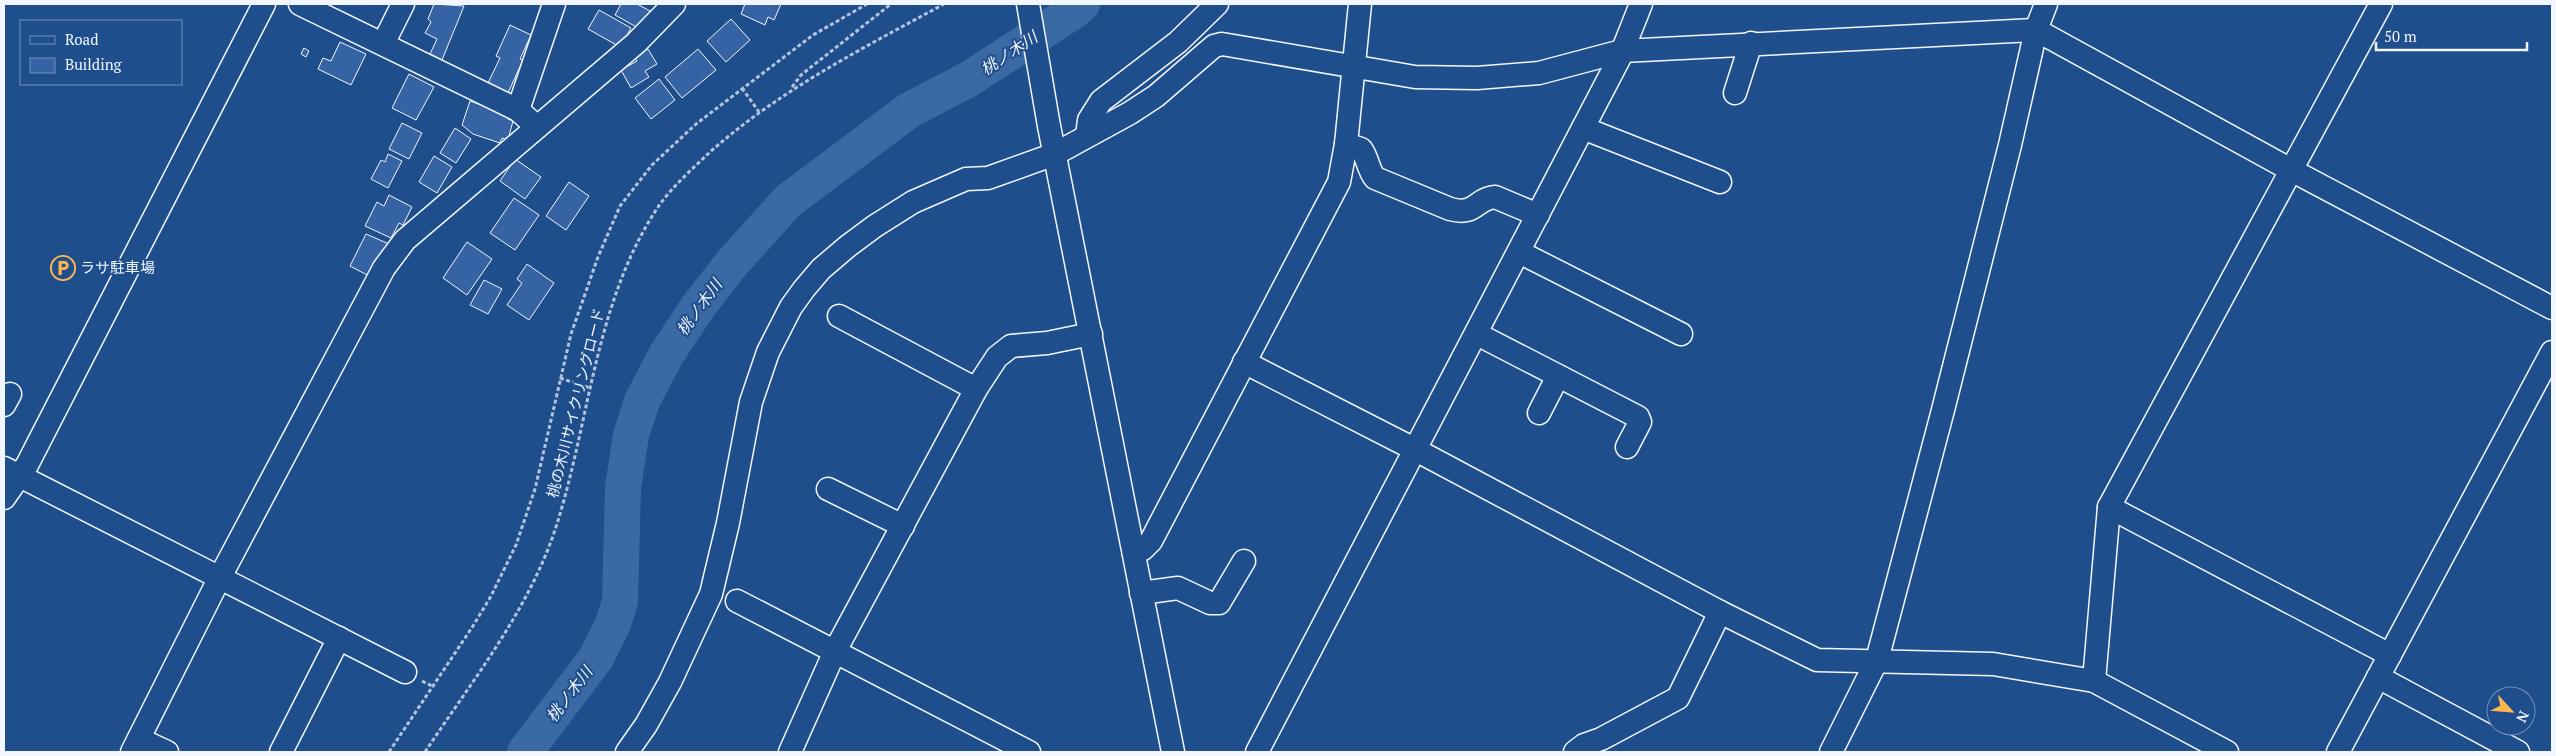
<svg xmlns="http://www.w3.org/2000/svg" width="2556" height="756" viewBox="0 0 2556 756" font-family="'PT Serif','Noto Sans JP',serif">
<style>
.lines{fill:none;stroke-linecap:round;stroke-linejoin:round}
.river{stroke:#3b69a3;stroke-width:36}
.building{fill:#3563a3;stroke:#f2f6ff}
.minor-casing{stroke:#f2f6ff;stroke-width:25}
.path{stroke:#b3c4dc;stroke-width:3;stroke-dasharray:4 2.5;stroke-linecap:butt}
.minor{stroke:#1f4e8c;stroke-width:22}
.labels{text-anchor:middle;stroke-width:4;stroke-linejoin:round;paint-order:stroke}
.poi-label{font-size:15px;fill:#f2f6ff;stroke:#1f4e8c;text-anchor:start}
.street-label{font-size:15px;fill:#f2f6ff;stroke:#1f4e8c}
.water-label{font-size:16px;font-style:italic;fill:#f2f6ff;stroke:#1f4e8c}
</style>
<rect width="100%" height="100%" fill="#1f4e8c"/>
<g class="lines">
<polyline class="river" points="525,752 596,658 613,624 620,601 623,488 631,435 642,401 666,355 697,308 732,263 788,201 908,111 969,79 1074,11 1082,4"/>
</g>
<g class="building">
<polygon points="434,4 464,6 442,60 430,54 437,39 425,33 431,22 428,19"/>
<polygon points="621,4 637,4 650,11 640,29 615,15"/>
<polygon points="745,4 781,4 774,20 768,17 765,25 741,14"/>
<polygon points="599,10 631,28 620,47 588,29"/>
<polygon points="731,19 750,40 726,62 707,41"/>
<polygon points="510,25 531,35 520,59 523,60 508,93 488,83 500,58 496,56"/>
<polygon points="340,42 366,54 351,85 318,69 323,58 331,61"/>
<polygon points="304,48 309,51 306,57 301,54"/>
<polygon points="648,49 657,64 645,71 649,77 631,88 621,70 637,61 634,57"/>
<polygon points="698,49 716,70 682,98 665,77"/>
<polygon points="409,74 434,87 416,120 392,108"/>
<polygon points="659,79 675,100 651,119 635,98"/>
<polygon points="470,101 510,115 508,119 513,121 508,140 502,138 500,143 473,134 462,125"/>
<polygon points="402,123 422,133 409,159 389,149"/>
<polygon points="455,128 471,139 456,163 440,153"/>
<polygon points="388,154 402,161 388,188 371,179 381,160 385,162"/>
<polygon points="434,156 452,167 437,193 419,182"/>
<polygon points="515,159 541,177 525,199 500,181"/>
<polygon points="569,182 589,196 566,230 546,216"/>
<polygon points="389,195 412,207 403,225 399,223 391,238 365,226 377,202 384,206"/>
<polygon points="514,198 539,215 515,250 490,233"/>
<polygon points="366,234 389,244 384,252 382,251 369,276 350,266"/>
<polygon points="467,242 492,259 467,295 443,278"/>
<polygon points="527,264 554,283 529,320 507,305 522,283 517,279"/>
<polygon points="484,280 502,289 488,314 470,305"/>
</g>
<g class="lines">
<defs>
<g id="minor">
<polyline points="300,4 518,110 537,127"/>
<polyline points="1028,4 1049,126 1173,752"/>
<polyline points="383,44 403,4"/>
<polyline points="1735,93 1751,43"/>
<polyline points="518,110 554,4"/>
<polyline points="1583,128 1720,182"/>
<polyline points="1087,136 1089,120 1101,101 1178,42 1217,4"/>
<path d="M1346,144L1361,149C1368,158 1368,170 1375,178L1450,209C1477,216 1474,199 1495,197L1538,215"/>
<polyline points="1519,252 1681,334"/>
<polyline points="839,316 976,389"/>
<polyline points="1477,334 1638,417 1640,422 1627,447"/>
<polyline points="1244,362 1416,450 1720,612 1817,660 1993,664 2094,681 2109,507 2381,4"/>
<polyline points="4,405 10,394"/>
<polyline points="1539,413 1558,376"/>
<polyline points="4,468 405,672"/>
<polyline points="828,489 903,526"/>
<polyline points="4,498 27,465 264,4"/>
<polyline points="2109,507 2390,655"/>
<polyline points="1134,553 1143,549 1151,541 1339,182 1346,144 1360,4"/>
<polyline points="1141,593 1178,588 1210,603 1219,603 1244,561"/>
<polyline points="737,601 1029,752"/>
<polyline points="2378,677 2518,752"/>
<polyline points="2094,681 2227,752"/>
<polyline points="139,739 167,752"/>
<polyline points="132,752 219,579 384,268 405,240 636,43 674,4"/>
<polyline points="281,752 339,638"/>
<polyline points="627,752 646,725 670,682 711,594 728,523 751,402 768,352 791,307 804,289 821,269 848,246 875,226 913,202 966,179 988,178 1055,154 1130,113 1156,96 1214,46 1222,44 1415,77 1477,78 1539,73 1622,51 2036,30 2291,170 2552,308"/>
<polyline points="790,752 835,651 976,389 997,357 1011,346 1047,343 1091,334"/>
<polyline points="1257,752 1620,57 1641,4"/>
<polyline points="1575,752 1584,745 1601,739 1678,698 1720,612"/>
<polyline points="1831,752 1877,660 1943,410 2010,145 2036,30 2046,4"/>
<polyline points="2338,752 2552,352"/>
</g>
</defs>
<use href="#minor" class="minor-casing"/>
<g class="path">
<polyline points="792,87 801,75 891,4"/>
<polyline points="742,88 759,112"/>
<polyline points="560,378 590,388"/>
<polyline points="422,681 432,686"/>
<polyline points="389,752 473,626 491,596 516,545 535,489 571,334 598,257 620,206 652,165 696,124 813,35 867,4"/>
<path d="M425,752C472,681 528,611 555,530C590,423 594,303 658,207C672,187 692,169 710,152C780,90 863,48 944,4"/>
</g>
<use href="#minor" class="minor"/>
</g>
<defs>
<symbol id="parking-ring" viewBox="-11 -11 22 22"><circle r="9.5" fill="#1f4e8c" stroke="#ffb74d" stroke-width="1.5"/><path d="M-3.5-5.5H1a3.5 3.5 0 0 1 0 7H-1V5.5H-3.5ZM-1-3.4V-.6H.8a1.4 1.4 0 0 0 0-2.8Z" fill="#ffb74d"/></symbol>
</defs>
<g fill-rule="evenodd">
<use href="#parking-ring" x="49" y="254" width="28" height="28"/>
</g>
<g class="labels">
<g class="poi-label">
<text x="80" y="273">ラサ駐車場</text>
</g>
<g class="street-label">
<text transform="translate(576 403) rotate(-76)" y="5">桃の木川サイクリングロード</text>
</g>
<g class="water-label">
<text transform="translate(1009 53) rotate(-34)" y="6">桃ノ木川</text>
<text transform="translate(699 307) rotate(-54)" y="6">桃ノ木川</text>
<text transform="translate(569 694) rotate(-53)" y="6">桃ノ木川</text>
</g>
</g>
<rect width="2556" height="756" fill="none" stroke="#f2f6ff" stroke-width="10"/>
<rect x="20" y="20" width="162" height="65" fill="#1f4e8c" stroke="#7391ba"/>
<rect x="30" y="36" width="25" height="8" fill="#1f4e8c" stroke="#7391ba"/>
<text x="65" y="45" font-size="15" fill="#f2f6ff">Road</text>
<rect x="30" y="58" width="25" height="15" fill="#3563a3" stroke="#7391ba"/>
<text x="65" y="70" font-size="15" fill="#f2f6ff">Building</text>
<g transform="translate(2511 711) rotate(116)"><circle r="24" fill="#1f4e8c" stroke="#7391ba"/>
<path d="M0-4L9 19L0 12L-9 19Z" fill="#ffb74d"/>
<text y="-8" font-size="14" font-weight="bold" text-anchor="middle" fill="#f2f6ff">N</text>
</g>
<path d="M2376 42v8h151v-8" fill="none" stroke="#f2f6ff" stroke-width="2.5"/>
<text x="2384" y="42" font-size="15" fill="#f2f6ff" stroke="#1f4e8c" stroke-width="4" paint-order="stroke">50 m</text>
</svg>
